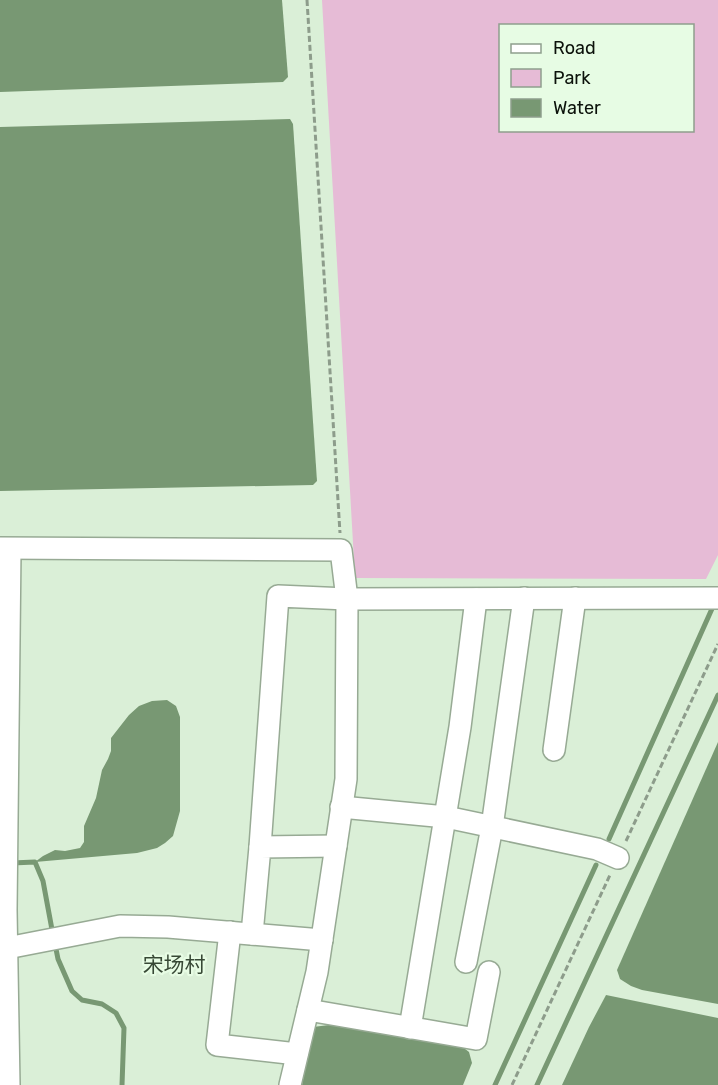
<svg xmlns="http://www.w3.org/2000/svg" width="718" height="1085" viewBox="0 0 718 1085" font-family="Rubik,'Noto Sans SC',sans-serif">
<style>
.green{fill:#e6bbd6;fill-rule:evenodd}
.water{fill:#789873}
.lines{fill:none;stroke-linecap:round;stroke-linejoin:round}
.stream{stroke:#789873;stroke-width:5}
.minor-casing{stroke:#97aa94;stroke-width:24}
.path{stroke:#8d9c8b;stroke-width:3;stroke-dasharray:6 3;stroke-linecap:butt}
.minor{stroke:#fff;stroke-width:21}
.labels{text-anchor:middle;stroke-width:4.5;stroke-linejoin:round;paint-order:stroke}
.quarter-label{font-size:21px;fill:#374835;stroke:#e7fce4}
</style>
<rect width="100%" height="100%" fill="#daefd7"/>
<path class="green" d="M322,0H718V555L706,579L355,578ZM500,26H692V130H500Z"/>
<g class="water">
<polygon points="0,0 282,0 288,77 283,82 0,92"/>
<polygon points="290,119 293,124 317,481 313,485 0,491 0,127"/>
<polygon points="167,700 176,706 180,717 180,811 173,836 165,843 157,848 137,853 35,862 43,856 55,850 65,851 80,848 84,842 84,826 96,798 102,770 108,759 111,751 111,738 129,715 139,706 152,701"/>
<polygon points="718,742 718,1004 642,990 631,986 620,979 617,970"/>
<polygon points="606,995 718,1018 718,1085 562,1085 589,1027"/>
<polygon points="329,1025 460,1045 469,1052 472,1063 463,1085 302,1085 313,1027"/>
</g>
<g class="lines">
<g class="stream">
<polyline points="609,839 715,602"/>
<polyline points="12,863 35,862 43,881 53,935"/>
<polyline points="55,944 58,959 72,991 82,1000 102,1004 116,1013 124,1028 122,1085"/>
<polyline points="495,1085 596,865"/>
<polyline points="537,1085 718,695"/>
</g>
<defs>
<g id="minor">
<polyline points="0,548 341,550 347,599 346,779 317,972 290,1085"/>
<polyline points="554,750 575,598"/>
<polyline points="341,807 446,817 597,849 618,858"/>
<polyline points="260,847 278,596 347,599 718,598"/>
<polyline points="230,932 217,1045 297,1054"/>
<polyline points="252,934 260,847 336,846"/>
<polyline points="7,948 120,926 168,927 322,940"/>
<polyline points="466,962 492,827 524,598"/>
<polyline points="308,1010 476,1039 489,972"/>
<polyline points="410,1028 460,727 476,599"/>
<polyline points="9,1085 6,910 10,549"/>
</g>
</defs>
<use href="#minor" class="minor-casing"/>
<g class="path">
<polyline points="307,0 340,533"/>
<polyline points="626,841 718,644"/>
<polyline points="512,1085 610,875"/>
</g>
<use href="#minor" class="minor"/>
</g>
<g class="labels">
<g class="quarter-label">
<text x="174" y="972">宋场村</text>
</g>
</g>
<rect x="499" y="24" width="195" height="108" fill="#e7fce4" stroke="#8f9e8d" stroke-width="1.5"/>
<rect x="511" y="44" width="30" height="9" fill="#ffffff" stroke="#8f9e8d" stroke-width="1.5"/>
<text x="553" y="54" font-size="18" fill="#0c120b">Road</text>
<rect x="511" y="69" width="30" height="18" fill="#e6bbd6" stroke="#8f9e8d" stroke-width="1.5"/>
<text x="553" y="84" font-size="18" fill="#0c120b">Park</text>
<rect x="511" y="99" width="30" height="18" fill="#789873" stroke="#8f9e8d" stroke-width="1.5"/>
<text x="553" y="114" font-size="18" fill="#0c120b">Water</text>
</svg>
